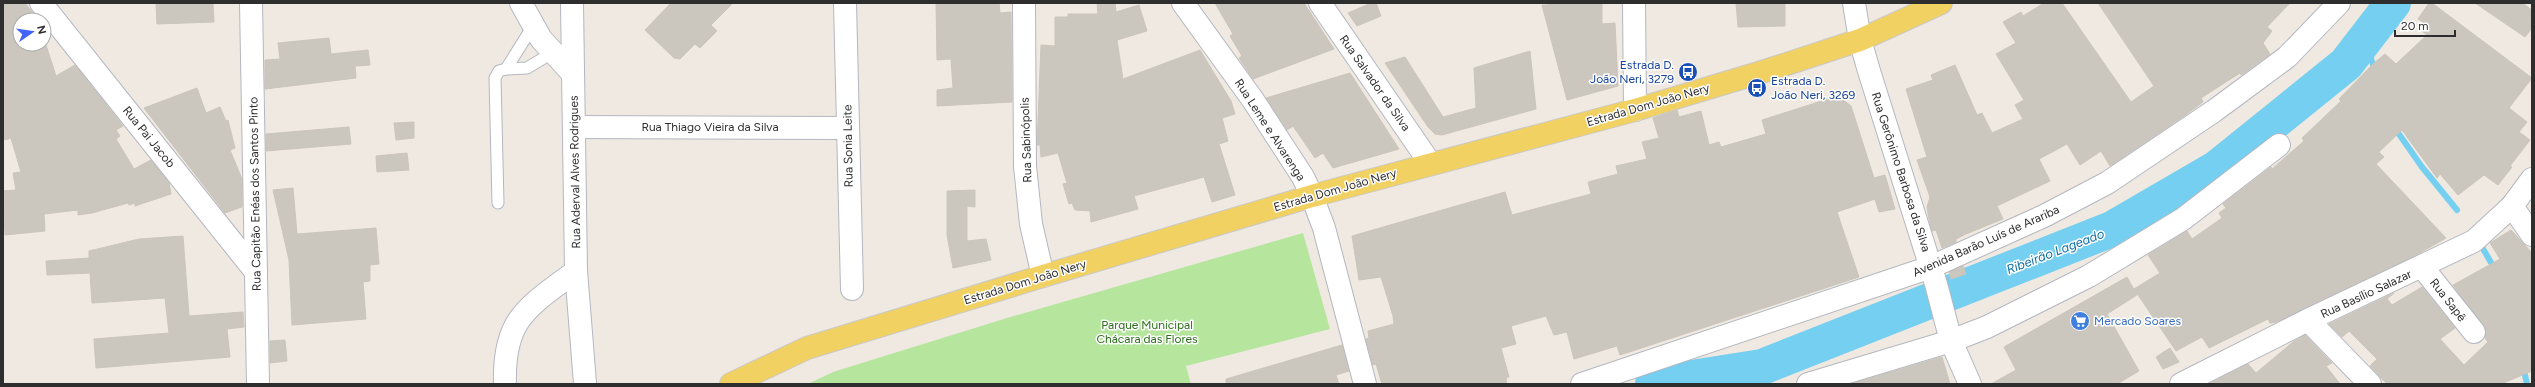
<svg xmlns="http://www.w3.org/2000/svg" width="2535" height="387" viewBox="0 0 2535 387" font-family="Figtree,sans-serif">
<style>
.green{fill:#b6e59e}
.lines{fill:none;stroke-linecap:round;stroke-linejoin:round}
.stream{stroke:#75cff0;stroke-width:6}
.river{stroke:#75cff0;stroke-width:36}
.building{fill:#cbc7bf;stroke:#cbc5ba}
.lane-casing{stroke:#b4b7c1;stroke-width:13}
.street-casing{stroke:#b4b7c1;stroke-width:24}
.primary-casing{stroke:#c9c9c9;stroke-width:24}
.lane{stroke:#fff;stroke-width:11}
.street{stroke:#fff;stroke-width:22}
.primary{stroke:#f2d163;stroke-width:22}
.labels{text-anchor:middle;stroke-width:3;stroke-linejoin:round;paint-order:stroke}
.transit-label{font-size:12px;fill:#164399;stroke:#fff;text-anchor:end}
.street-label{font-size:12px;fill:#2e2e2e;stroke:#fff}
.shop-label{font-size:12px;fill:#366cbe;stroke:#fff;text-anchor:start}
.park-label{font-size:12px;fill:#2c6e1b;stroke:#fff}
.water-label{font-size:13px;font-style:italic;fill:#0d6fa3;stroke:#fff}
</style>
<rect width="100%" height="100%" fill="#efe9e1"/>
<polygon class="green" points="1303,233 1330,329 1186,366 1191,384 808,384 833,372 1007,318"/>
<g class="lines">
<g class="stream">
<polyline points="2365,40 2375,71"/>
<polyline points="2394,127 2422,167 2457,210"/>
<polyline points="2479,242 2496,271"/>
<polyline points="2523,366 2527,384"/>
</g>
<polyline class="river" points="1653,384 1762,367 2112,229 2217,168 2346,64 2393,3"/>
</g>
<g class="building">
<polygon points="3,3 25,3 38,20 20,20 20,44 44,44 44,39 56,76 75,65 123,126 116,130 120,136 116,139 134,169 151,160 169,183 171,194 135,206 135,203 129,205 128,203 92,213 78,215 78,210 44,214 45,231 5,235 3,191 16,190 13,173 21,172 11,138 5,140 3,131"/>
<polygon points="156,3 213,3 214,22 157,24"/>
<polygon points="671,3 733,3 711,25 717,31 700,48 695,44 680,59 674,58 645,30"/>
<polygon points="936,3 999,3 1000,13 1011,12 1012,102 937,106 937,90 953,88 951,59 937,60"/>
<polygon points="1097,3 1115,3 1116,12 1139,5 1147,31 1117,40 1123,79 1200,50 1231,101 1235,114 1222,118 1228,141 1219,144 1235,195 1212,202 1204,177 1134,196 1138,209 1091,222 1090,211 1075,210 1072,203 1069,204 1063,184 1067,183 1058,153 1041,157 1040,145 1037,145 1041,45 1055,46 1055,17 1068,17 1068,14 1098,14"/>
<polygon points="1215,3 1304,3 1334,49 1253,79 1239,58 1242,56 1230,36 1233,34"/>
<polygon points="1371,3 1376,3 1381,16 1357,26 1348,13"/>
<polygon points="1548,3 1602,3 1602,24 1615,23 1618,86 1567,100 1542,5 1548,5"/>
<polygon points="1736,3 1785,3 1785,26 1738,27"/>
<polygon points="2044,3 2062,3 2131,102 2154,86 2098,3 2290,3 2267,27 2272,31 2263,43 2270,54 2241,75 2240,73 2201,98 2203,102 2184,116 2110,166 2101,151 2080,165 2067,144 2039,159 2050,181 1997,206 2003,219 1966,234 1956,239 1956,242 1942,248 1936,230 1932,231 1929,219 1927,207 1930,197 1917,160 1927,157 1906,89 1933,80 1931,75 1955,65 1977,115 1982,113 1992,133 2023,119 2015,105 2024,100 1996,54 2016,43 2003,22 2021,12 2023,16"/>
<polygon points="2429,3 2432,3 2532,78 2509,108 2527,122 2519,132 2530,140 2510,166 2512,167 2498,185 2484,175 2458,195 2440,174 2437,178 2402,130 2379,152 2384,157 2376,164 2446,238 2416,255 2277,322 2270,323 2268,319 2209,348 2202,337 2176,351 2134,289 2160,273 2148,255 2187,231 2192,239 2222,218 2219,213 2226,208 2223,204 2271,167 2272,169 2304,141 2302,138 2341,101 2339,99 2374,63 2385,54 2396,64 2427,35 2419,29 2424,23 2418,19"/>
<polygon points="2475,3 2522,3 2532,10 2532,28 2525,37"/>
<polygon points="329,38 331,54 368,50 370,65 355,66 356,78 265,89 265,60 280,59 278,43"/>
<polygon points="1530,51 1536,109 1442,135 1435,134 1428,127 1385,63 1405,57 1443,117 1476,108 1474,68"/>
<polygon points="1350,73 1399,149 1333,168 1323,153 1315,158 1293,126 1287,130 1266,98"/>
<polygon points="197,88 206,113 220,107 226,121 228,120 235,148 230,150 242,179 242,207 225,213 144,108"/>
<polygon points="1828,99 1842,99 1851,106 1874,178 1885,175 1895,209 1879,212 1875,199 1837,212 1859,277 1620,355 1617,346 1574,359 1567,332 1554,335 1546,316 1511,326 1516,344 1501,348 1509,377 1506,378 1507,384 1382,384 1376,364 1373,365 1366,339 1369,338 1368,331 1394,324 1393,316 1381,277 1359,280 1352,236 1505,192 1512,215 1591,194 1588,182 1618,174 1616,166 1647,159 1642,142 1659,138 1653,118 1677,110 1679,117 1701,111 1709,145 1719,142 1721,147 1766,134 1762,120"/>
<polygon points="414,122 414,138 396,140 394,123"/>
<polygon points="349,127 351,144 266,151 266,134"/>
<polygon points="407,153 409,170 377,172 376,156"/>
<polygon points="293,188 297,234 376,228 379,264 370,265 370,281 363,282 366,319 292,325 289,260 273,190"/>
<polygon points="975,190 975,207 967,206 967,241 986,239 991,260 953,268 947,235 947,191"/>
<polygon points="2511,230 2532,253 2532,371 2501,384 2387,384 2370,366 2377,359 2349,331 2342,337 2329,324 2394,293 2387,299 2392,305 2422,287 2455,328 2440,339 2464,365 2488,342 2485,338 2486,331 2453,285 2500,259 2490,243"/>
<polygon points="183,236 189,316 243,312 244,327 227,329 230,357 96,368 94,339 169,333 165,298 92,303 90,273 47,275 46,261 89,258 89,251 139,239"/>
<polygon points="1963,266 1966,274 1951,279 1949,272"/>
<polygon points="2127,277 2137,295 2107,314 2139,371 2117,384 1991,384 2016,370 2004,347"/>
<polygon points="2305,335 2332,363 2326,366 2340,384 2209,384 2248,364 2256,373 2293,342"/>
<polygon points="285,340 287,361 270,363 270,341"/>
<polygon points="1342,345 1349,371 1336,375 1339,384 1226,384 1226,379"/>
<polygon points="2170,348 2179,362 2163,369 2156,357"/>
<polygon points="1942,357 1950,384 1851,384"/>
</g>
<g class="lines">
<defs>
<g id="lane">
<polyline points="506,69 527,68 552,53"/>
<polyline points="498,203 495,78 499,71 506,69 533,26"/>
</g>
<g id="street">
<polyline points="41,3 256,272"/>
<polyline points="251,3 258,384"/>
<polyline points="521,3 541,39 573,74"/>
<polyline points="572,3 576,271 585,383"/>
<polyline points="845,3 852,289"/>
<polyline points="1024,3 1025,166 1031,224 1043,276"/>
<polyline points="1183,3 1253,100 1303,177 1312,196 1324,228 1365,384"/>
<polyline points="1320,3 1430,163"/>
<polyline points="1634,3 1635,110"/>
<polyline points="1854,3 1860,40 1869,71 1936,284 1951,341 1970,384"/>
<polyline points="574,127 847,128"/>
<polyline points="2512,206 2532,235"/>
<polyline points="2423,268 2474,332"/>
<polyline points="2308,320 2370,384"/>
<path d="M505,384C503,318 528,307 576,271"/>
<polyline points="1582,384 1931,267 2044,216 2107,183 2214,111 2287,57 2339,3"/>
<polyline points="1808,384 1951,341 1987,327 2089,276 2183,219 2279,145"/>
<polyline points="2181,384 2308,320 2474,241 2512,206 2532,179"/>
</g>
<polyline id="primary" points="731,384 807,348 1043,276 1312,196 1635,110 1765,71 1860,40 1941,3"/>
</defs>
<use href="#lane" class="lane-casing"/>
<use href="#street" class="street-casing"/>
<use href="#primary" class="primary-casing"/>
<use href="#lane" class="lane"/>
<use href="#street" class="street"/>
<use href="#primary" class="primary"/>
</g>
<defs>
<symbol id="bus-disc" viewBox="-11 -11 22 22"><circle r="9.5" fill="#1a4fb4" stroke="#fff"/><path d="M-5-6H5V4H4V6H2V4H-2V6H-4V4H-5ZM-3.5-4V0h7V-4ZM-3.5 1.2v1.5H-2V1.2ZM2 1.2v1.5H3.5V1.2Z" fill="#fff"/></symbol>
<symbol id="supermarket-disc" viewBox="-11 -11 22 22"><circle r="9.5" fill="#3f7fe0" stroke="#fff"/><path d="M-6-5.5h2.5l.6 2H6L4.5 2H-2.5L-4.4-4H-6ZM-1.5 3.2a1.3 1.3 0 1 0 .1 0ZM3 3.2a1.3 1.3 0 1 0 .1 0Z" fill="#fff"/></symbol>
</defs>
<g fill-rule="evenodd">
<use href="#bus-disc" x="1677" y="61" width="22" height="22"/>
<use href="#bus-disc" x="1746" y="77" width="22" height="22"/>
<use href="#supermarket-disc" x="2069" y="310" width="22" height="22"/>
</g>
<g class="labels">
<g class="transit-label">
<text x="1674" y="69">Estrada D.<tspan x="1674" dy="14">João Neri, 3279</tspan></text>
<text x="1771" y="85" text-anchor="start">Estrada D.<tspan x="1771" dy="14">João Neri, 3269</tspan></text>
</g>
<g class="street-label">
<text transform="translate(1375 83) rotate(55)" y="4">Rua Salvador da Silva</text>
<text transform="translate(1648 105) rotate(-16)" y="4">Estrada Dom João Nery</text>
<text x="710" y="131">Rua Thiago Vieira da Silva</text>
<text transform="translate(1270 130) rotate(57)" y="4">Rua Leme e Alvarenga</text>
<text transform="translate(149 137) rotate(51)" y="4">Rua Pai Jacob</text>
<text transform="translate(1026 140) rotate(-92)" y="4">Rua Sabinópolis</text>
<text transform="translate(848 146) rotate(-91)" y="4">Rua Sonia Leite</text>
<text transform="translate(575 172) rotate(-91)" y="4">Rua Aderval Alves Rodrigues</text>
<text transform="translate(1901 172) rotate(72)" y="4">Rua Gerônimo Barbosa da Silva</text>
<text transform="translate(1335 190) rotate(-16)" y="4">Estrada Dom João Nery</text>
<text transform="translate(255 194) rotate(-91)" y="4">Rua Capitão Enéas dos Santos Pinto</text>
<text transform="translate(1986 241) rotate(-24)" y="4">Avenida Barão Luís de Arariba</text>
<text transform="translate(1025 282) rotate(-17)" y="4">Estrada Dom João Nery</text>
<text transform="translate(2366 294) rotate(-25)" y="4">Rua Basílio Salazar</text>
<text transform="translate(2448 300) rotate(52)" y="4">Rua Sapê</text>
</g>
<g class="shop-label">
<text x="2094" y="325">Mercado Soares</text>
</g>
<g class="park-label">
<text x="1147" y="329">Parque Municipal<tspan x="1147" dy="14">Chácara das Flores</tspan></text>
</g>
<g class="water-label">
<text transform="translate(2055 251) rotate(-21)" y="5">Ribeirão Lageado</text>
</g>
</g>
<rect width="2535" height="387" fill="none" stroke="#2e2e2e" stroke-width="8"/>
<g transform="translate(32 32) rotate(77)"><circle r="19" fill="#ffffff" stroke="#ababab"/>
<path d="M0-3L7 15L0 10L-7 15Z" fill="#4264fb"/>
<text y="-6" font-size="11" font-weight="bold" text-anchor="middle" fill="#2e2e2e">N</text>
</g>
<path d="M2395 30v6h60v-6" fill="none" stroke="#2e2e2e" stroke-width="2"/>
<text x="2401" y="30" font-size="12" fill="#2e2e2e" stroke="#ffffff" stroke-width="3" paint-order="stroke">20 m</text>
</svg>
